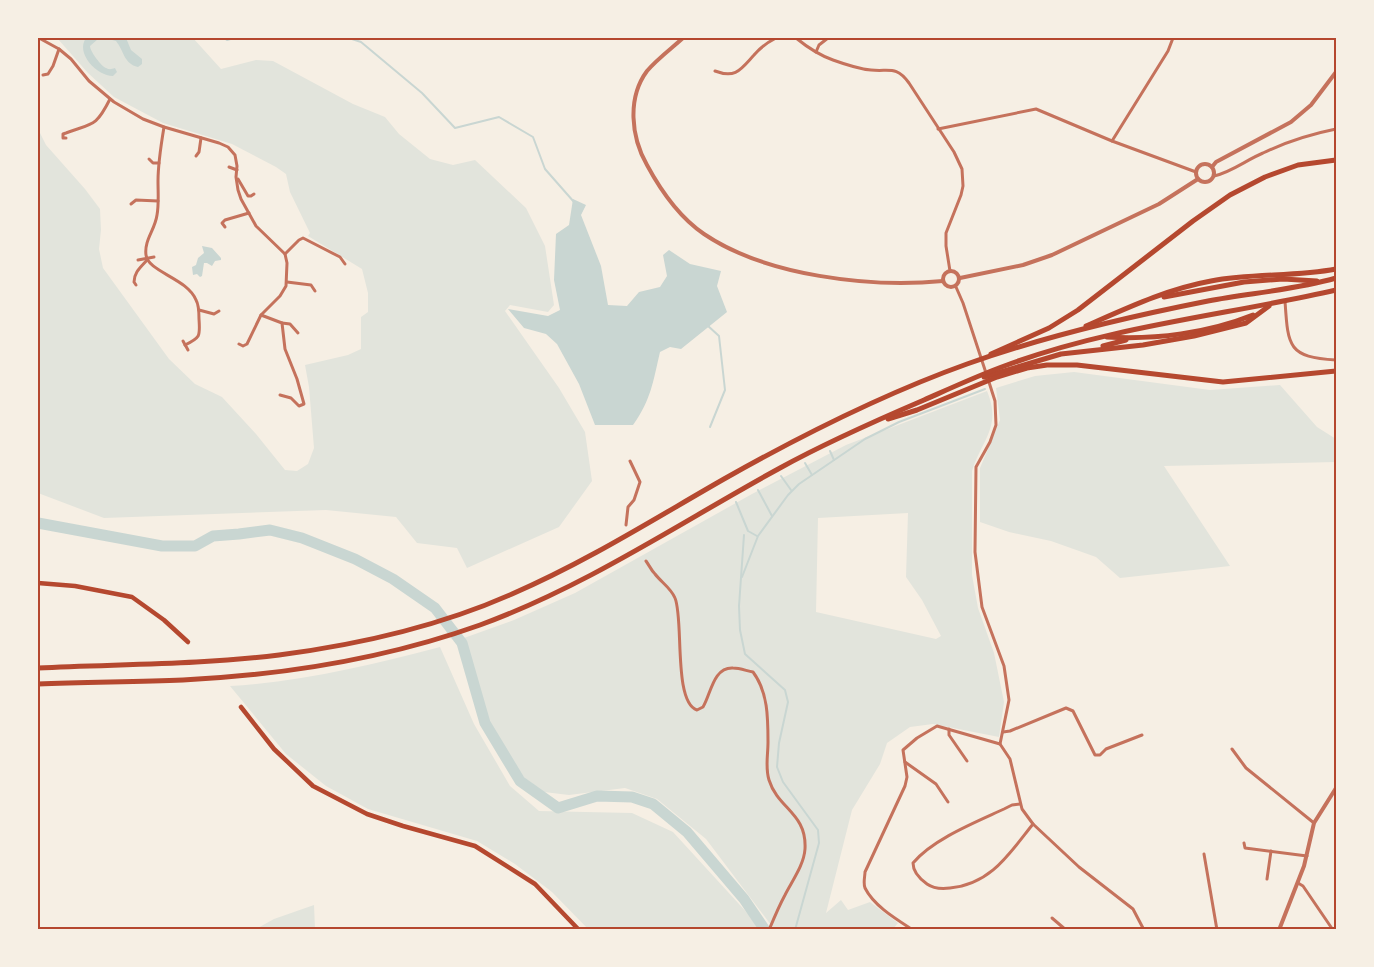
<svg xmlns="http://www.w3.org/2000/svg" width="1374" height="967" viewBox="0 0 1374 967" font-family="'Zilla Slab',serif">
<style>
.green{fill:#e2e4dc;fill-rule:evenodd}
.water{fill:#c9d6d2}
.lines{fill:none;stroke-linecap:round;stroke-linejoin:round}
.stream{stroke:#c9d6d2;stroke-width:2}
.river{stroke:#c9d6d2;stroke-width:11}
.minor{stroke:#c5725c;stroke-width:3}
.tertiary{stroke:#c5725c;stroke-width:4}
.secondary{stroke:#b5482f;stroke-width:4.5}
.motorway{stroke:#b5482f;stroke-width:5}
.neatline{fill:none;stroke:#b5482f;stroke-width:2}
</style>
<rect width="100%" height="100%" fill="#f6efe4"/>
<g class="green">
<polygon points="57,38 193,38 221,69 256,60 273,61 353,104 385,117 399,134 430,159 453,165 475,160 526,208 545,246 554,305 548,312 510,305 505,311 559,388 585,432 592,481 559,527 467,568 457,548 417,543 396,517 326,510 104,518 38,493 38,375 39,370 38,367 38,129 46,145 85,189 100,209 101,230 99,249 103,268 169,359 195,384 222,397 256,434 285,470 297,471 308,464 314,448 309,387 305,365 348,355 361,349 361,317 368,312 368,293 362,269 308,236 310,233 290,192 286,174 276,167 232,144 163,123 114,97 88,73"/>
<polygon points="1074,372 1210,390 1280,385 1317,427 1336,439 1336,462 1164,466 1230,566 1120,578 1096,557 1051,541 1009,532 980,522 980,468 1000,420 996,388 1035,376"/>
<path d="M987,391C1002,427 982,439 972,471V575L978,608L994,653L1004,702L999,737L933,724L910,727L887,743L880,764L852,810L826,913L841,900L848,910L870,902L898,923L893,929H774L706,839L657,799L625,788L569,795L544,792L521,775L490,723L464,638L514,620L575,593L752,494L846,445ZM908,513L906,577L922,600L941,636L936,639L816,612L818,518Z"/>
<path d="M440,647L474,724L510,786L539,811L632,813L673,832L750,916L758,929H588L552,892L515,864L477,841L368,809L326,786L286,754L230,686C301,682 371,665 440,647Z"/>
<polygon points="314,905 315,929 256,929 274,919"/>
</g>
<g class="water">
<path d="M86,38H126L131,50L142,59V64L138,67C124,64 124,51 116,41L105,38L98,39L90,46C90,51 101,66 106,68C110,70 111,69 115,68L117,72L113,76C97,76 75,53 86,38Z"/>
<path d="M573,199L586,205L581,215L601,266L608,305L627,306L639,292L660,287L667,276L663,255L669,250L690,264L721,271L717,286L727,312L681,349L670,347L660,352C653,382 651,400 633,425H595L579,384L557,344L546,334L524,328L508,309L548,316L560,310L554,280L556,234L569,225Z"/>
<polygon points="202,246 212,248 221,258 221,260 215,261 212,266 207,263 204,263 202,276 200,277 197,274 193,275 192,267 196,265 198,258 204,253"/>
</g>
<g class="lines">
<g class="stream">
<polyline points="224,38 227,40 234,38"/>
<polyline points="349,38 361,42 422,93 455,128 499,117 533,137 545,169 574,202"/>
<polyline points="707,325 719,336 725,390 710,427"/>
<polyline points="830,451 834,460"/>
<polyline points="805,463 812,475"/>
<polyline points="781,476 791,490"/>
<polyline points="758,490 772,516"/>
<polyline points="736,502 748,531 757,536"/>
<polyline points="744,535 739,606 740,630 745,654 785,690 788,702 779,743 777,767 783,782 818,830 819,843 795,930"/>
<polyline points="742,577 758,536 788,495 799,484 865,439 899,422 985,389"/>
</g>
<polyline class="river" points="38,523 162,546 195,546 213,536 239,534 270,530 302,538 355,559 393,579 435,608 462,643 485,723 520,781 558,808 597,796 632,797 653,804 687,832 744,899 765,930"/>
<g class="minor">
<polyline points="39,38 59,49 71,59 89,81 114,102 143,119 164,127 219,143 228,147 235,155 237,166 236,177 238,190 241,199 256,226 285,254 287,263 286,286 280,296 261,315 247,344 243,346 239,344"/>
<path d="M796,38C807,47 819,55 833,60C844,64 859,69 871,70C889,72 896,65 909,83L954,152L962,169L963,186L961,195L946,233V246L950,271"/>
<polyline points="816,52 819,45 828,38"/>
<path d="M715,71C736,79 741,69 754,55C760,48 768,42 776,38"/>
<polyline points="43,75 48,74 53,66 59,49"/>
<path d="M164,127C161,145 158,163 158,181C158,192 159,205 157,215C155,230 144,240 146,255C148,272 187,278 196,300C199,305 199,312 199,319C200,336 201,337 185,345"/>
<polyline points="938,129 1036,109 1112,141 1196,172"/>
<path d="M66,138H63V134L66,133C93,123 96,127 110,99"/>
<polyline points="1112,141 1168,51 1173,38"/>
<polyline points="196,156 199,152 201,138"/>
<polyline points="149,159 153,163 159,163"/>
<polyline points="229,167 237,170"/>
<path d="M1214,176C1232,172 1246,160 1263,153C1286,142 1311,134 1336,129"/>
<polyline points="238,179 248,196 251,196 254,194"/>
<polyline points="131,204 136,200 158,201"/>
<polyline points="225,227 222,223 225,220 249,213"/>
<polyline points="285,254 299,240 303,238 340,257 345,264"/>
<polyline points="138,260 154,257"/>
<polyline points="287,282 311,285 315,291"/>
<path d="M136,285L134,282C134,272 141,267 147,260"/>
<polyline points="956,287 963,303 986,373"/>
<path d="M1285,301C1288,347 1288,357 1336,360"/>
<polyline points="199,310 214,314 219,311"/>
<polyline points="261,315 282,323 285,349 297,379 304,404 299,406 291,398 280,395"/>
<polyline points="282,323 290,324 298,333"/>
<polyline points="183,341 188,350"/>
<polyline points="988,379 995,401 996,425 990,442 976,467 975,552 982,607 1004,666 1009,700 1000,744 1010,759 1022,809 1033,824 1079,867 1133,909 1144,930"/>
<polyline points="626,525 628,507 634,500 640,482 630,461"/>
<path d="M646,561C649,565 651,570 655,574C661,582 671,588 675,598C684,619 673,702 697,710L703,707C711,694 713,667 733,668C740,668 747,671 753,672C768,692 768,718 768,742C768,756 765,767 769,780C778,809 807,813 805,849C804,865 792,881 785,895C779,906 774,918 769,930"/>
<polyline points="949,729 949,735 967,761"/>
<polyline points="1003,732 1010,731 1066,708 1073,711 1095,755 1100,755 1106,749 1142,735"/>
<polyline points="1232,749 1246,768 1314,823"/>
<polyline points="905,762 936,784 948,802"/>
<path d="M1020,804L1012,805L1004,809C976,822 933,839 913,863C913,872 920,879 927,884C934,889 942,889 950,888C991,884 1009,854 1033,824"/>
<polyline points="1244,843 1245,848 1307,856"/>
<polyline points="1204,854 1217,930"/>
<polyline points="1267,879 1271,851"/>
<polyline points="1298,883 1303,886 1333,930"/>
<polyline points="1052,918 1066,930"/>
<path d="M913,930C896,919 874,906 865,888C863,883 865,876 865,872L905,786L907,777L903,750L917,738L937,726L1000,744"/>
</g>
<g class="tertiary">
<path d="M683,38C672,48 657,59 647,71C627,98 631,137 647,165C661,191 679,217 704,234C766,276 870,288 943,281"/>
<circle cx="1205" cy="173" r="9"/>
<polyline points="1212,167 1216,162 1291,122 1311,105 1336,72"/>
<circle cx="951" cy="279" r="8"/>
<polyline points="960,278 1023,265 1052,255 1159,204 1198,179"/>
<polyline points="1279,930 1304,866 1314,823 1336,788"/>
</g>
<g class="secondary">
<polyline points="38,583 75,586 132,597 164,620 188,642"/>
<polyline points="241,707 274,749 313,786 367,814 403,826 475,846 535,884 579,930"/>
</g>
<g class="motorway">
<polyline points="1164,297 1244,282 1283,279 1317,281"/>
<path d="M1086,326C1127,308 1167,289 1211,281C1252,273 1295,277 1336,269"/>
<path d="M1107,337C1155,340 1208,333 1253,315"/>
<polyline points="1103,346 1126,340"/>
<polyline points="991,354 1049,328 1078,310 1193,221 1230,195 1265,177 1298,165 1336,160"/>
<polyline points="984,377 1061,354 1143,345 1194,336 1246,323 1269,306"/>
<polyline points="888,419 917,410 997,377 1027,368 1047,365 1077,365 1223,382 1336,371"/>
<path d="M38,668C118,664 199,665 279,655C356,645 440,626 512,594C586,562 654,519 724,479C802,435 883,394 967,364C1045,336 1127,317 1208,301C1251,293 1294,290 1336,278"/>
<path d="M38,684C86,682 134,682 183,680C284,675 385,659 480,625C587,586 681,522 780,468C827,442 875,421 924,400C951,388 979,375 1007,365C1113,326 1227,315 1336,290"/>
</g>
</g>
<rect width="1374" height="967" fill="none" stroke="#f6efe4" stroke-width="78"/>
<rect x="39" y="39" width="1296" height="889" class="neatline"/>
</svg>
